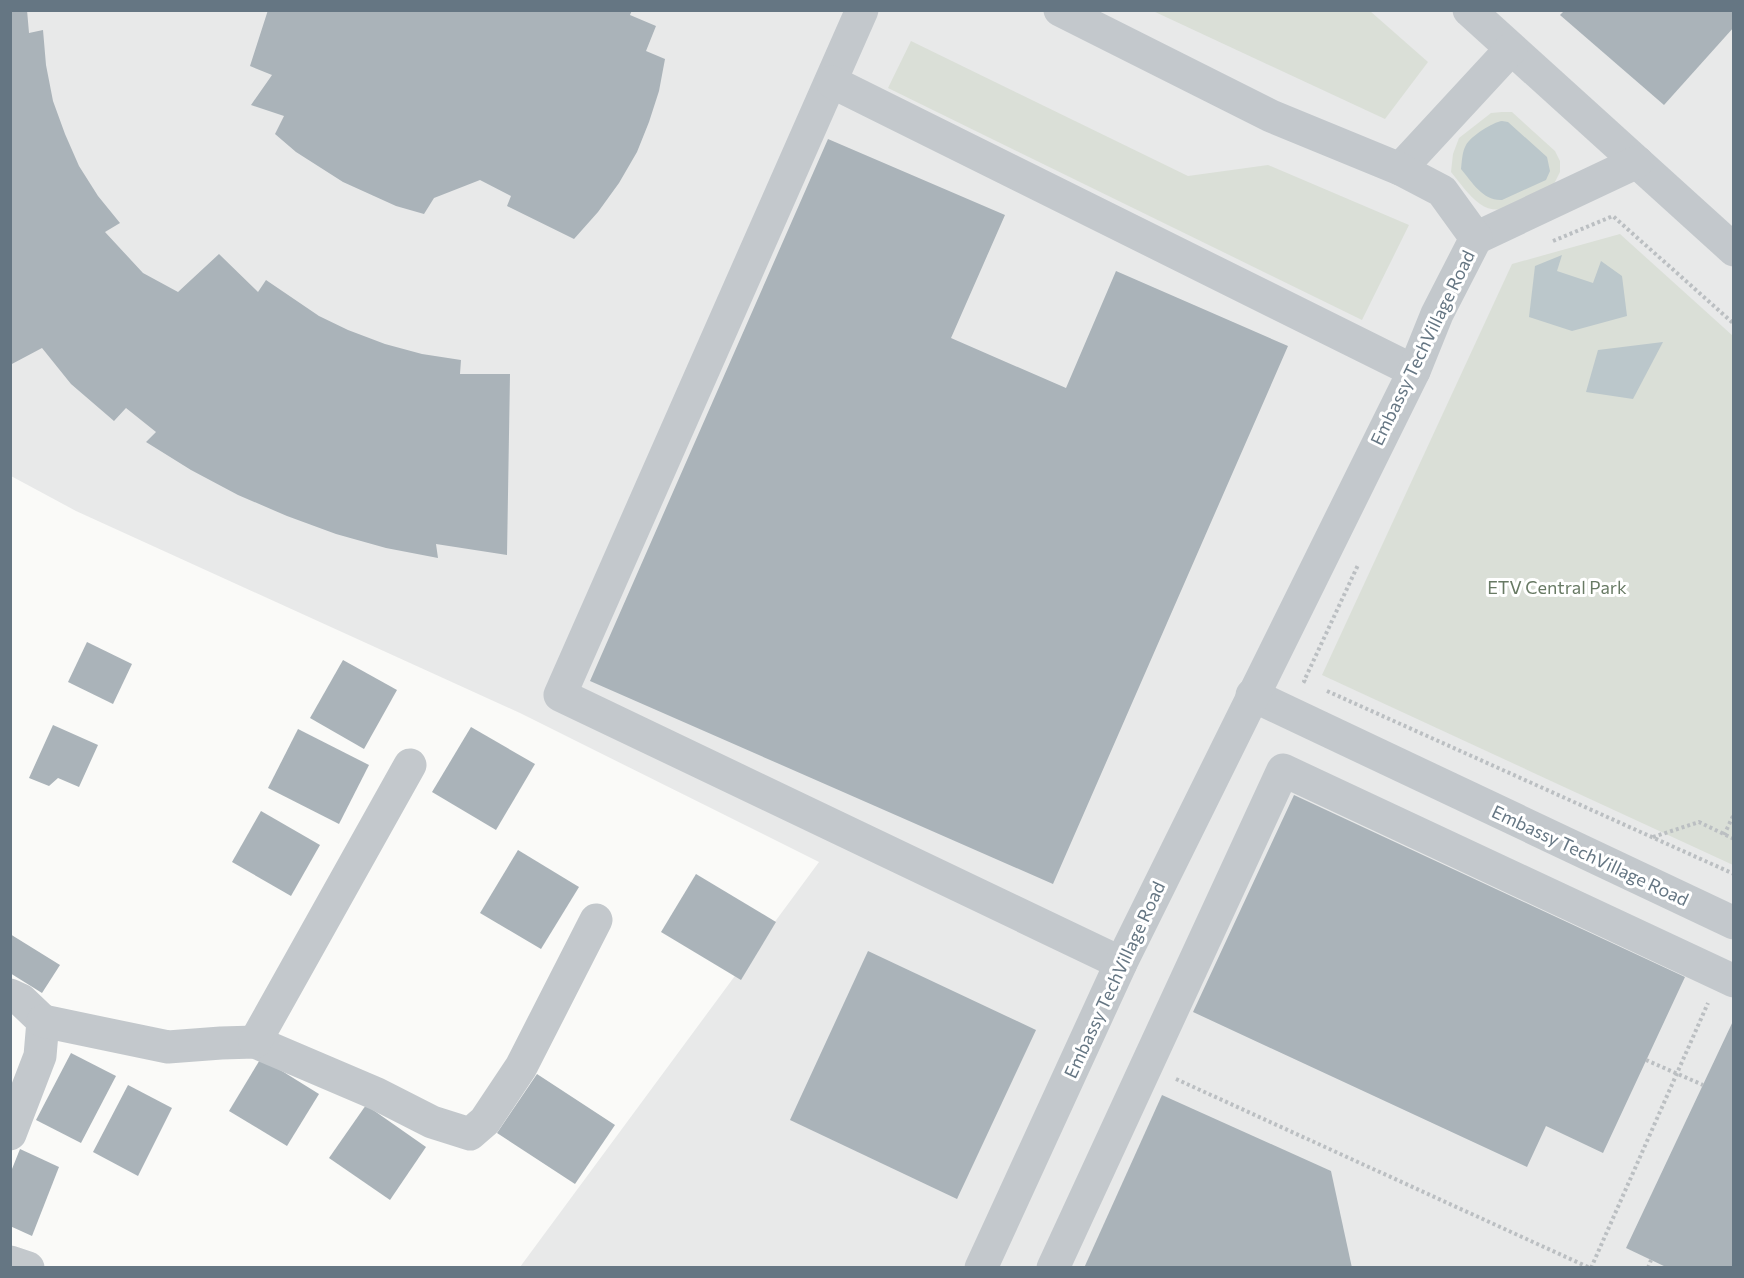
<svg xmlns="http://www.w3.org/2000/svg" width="1744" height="1278" viewBox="0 0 1744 1278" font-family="Commissioner,sans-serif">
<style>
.built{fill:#e8e9e9}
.green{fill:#dadfd7}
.water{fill:#bbc7cb}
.building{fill:#aab3b9}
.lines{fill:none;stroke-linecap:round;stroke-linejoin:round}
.path{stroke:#bbbfc2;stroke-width:4;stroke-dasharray:3 3;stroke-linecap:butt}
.minor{stroke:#c3c8cc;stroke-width:33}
.path-bridge{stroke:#bbbfc2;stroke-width:4;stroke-dasharray:3 3;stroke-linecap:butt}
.labels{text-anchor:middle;stroke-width:6;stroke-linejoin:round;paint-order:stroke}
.street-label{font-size:18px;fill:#657683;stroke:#fff}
.park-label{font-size:18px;fill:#687a64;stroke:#fff}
</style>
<rect width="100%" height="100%" fill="#fafaf8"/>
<polygon class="built" points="10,11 1733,11 1733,1267 520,1267 819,862 520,713 76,511 11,476"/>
<g class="green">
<polygon points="1153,11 1370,11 1428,62 1385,119"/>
<polygon points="911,41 1188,176 1268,165 1409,225 1362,320 888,88"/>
<path d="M1502,112H1512L1555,151L1560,161V172L1552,188C1533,197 1501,220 1480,204C1469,196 1460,183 1451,172L1453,154L1459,138L1491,113Z"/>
<polygon points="1620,234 1733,336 1733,865 1322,675 1512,264"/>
</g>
<g class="water">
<path d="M1502,121L1508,122L1547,157L1550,171L1546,180L1502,200C1483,201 1472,182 1461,169C1462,161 1462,152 1466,145C1471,136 1493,122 1502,121Z"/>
<polygon points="1562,255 1557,271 1593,283 1601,261 1622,276 1627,316 1572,331 1529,317 1535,266"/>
<polygon points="1663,342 1633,399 1586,392 1598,350"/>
</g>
<g class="building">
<polygon points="10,10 27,10 29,33 43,30 46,65 53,101 65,134 79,166 98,196 120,223 105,232 143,273 178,292 219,254 258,292 266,280 319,316 348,330 385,344 422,354 461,360 460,374 510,374 507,555 436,544 438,558 386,548 336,534 287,516 238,495 191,470 146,442 156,432 126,408 114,421 71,384 42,348 10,365"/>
<polygon points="268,10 632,10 630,15 656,26 646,51 665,59 659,91 649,122 637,152 619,183 598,212 574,239 507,206 511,196 480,180 434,198 424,214 396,206 343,182 296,152 275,134 284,116 251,105 272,75 250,66"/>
<polygon points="1565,10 1734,10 1734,27 1664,105 1560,15"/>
<polygon points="828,139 1005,215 951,338 1066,388 1116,271 1288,346 1053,884 590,681"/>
<polygon points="87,642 132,664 113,704 68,682"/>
<polygon points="343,660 397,690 364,749 310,718"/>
<polygon points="53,725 98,745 79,787 58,778 49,786 29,778"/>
<polygon points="471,727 535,764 496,830 432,792"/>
<polygon points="298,729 369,765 339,824 268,788"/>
<polygon points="1294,795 1685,977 1603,1153 1546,1126 1527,1167 1193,1012"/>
<polygon points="261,811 320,845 291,896 232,862"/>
<polygon points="518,850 579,887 541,949 480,913"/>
<polygon points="696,874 776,922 741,980 661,932"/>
<polygon points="10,934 60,965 42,993 10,973"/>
<polygon points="868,951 1036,1030 957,1199 790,1120"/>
<polygon points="1734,1019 1734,1268 1668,1268 1626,1248"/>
<polygon points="71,1053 116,1076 81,1143 36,1120"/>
<polygon points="261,1058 319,1094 287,1146 229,1111"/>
<polygon points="537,1074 615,1125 575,1184 497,1133"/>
<polygon points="128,1085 172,1108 138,1176 93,1152"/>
<polygon points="1162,1095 1331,1171 1352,1268 1084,1268"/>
<polygon points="366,1105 426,1147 390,1200 329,1158"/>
<polygon points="20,1149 59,1167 32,1236 10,1226 10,1174"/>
</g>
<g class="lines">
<g class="path">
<polyline points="1553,241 1613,216 1734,324"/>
<polyline points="1306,682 1304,681 1358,565"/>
<polyline points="1327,691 1734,874"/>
<polyline points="1724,835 1734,814"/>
<polyline points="1653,837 1699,822 1734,839"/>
<polyline points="1176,1079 1590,1268"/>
<polyline points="1591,1268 1708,1003"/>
<polyline points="1648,1268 1651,1260"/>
</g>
<g class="minor">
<polyline points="862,10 560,695 1121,963"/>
<polyline points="1469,10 1734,250"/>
<polyline points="832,82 1414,371"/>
<polyline points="1400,169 1511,49"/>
<polyline points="1476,238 1637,162"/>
<polyline points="1252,695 1734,923"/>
<polyline points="10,995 21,1000 43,1021 40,1056 10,1134"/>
<polyline points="43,1021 168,1047 221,1043 255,1042 377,1094 432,1122 470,1134 485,1121 521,1067 596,920"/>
<polyline points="255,1042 410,765"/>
<polyline points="10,1262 28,1268"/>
<polyline points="981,1268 1121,963 1414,371 1437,314 1476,238 1442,191 1400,169 1271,116 1060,10"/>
<polyline points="1053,1268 1283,770 1734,981"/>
</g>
<polyline class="path-bridge" points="1646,1060 1703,1085"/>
</g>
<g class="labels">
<g class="street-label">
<text transform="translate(1423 348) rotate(-64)" y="6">Embassy TechVillage Road</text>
<text transform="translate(1590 856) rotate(25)" y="6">Embassy TechVillage Road</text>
<text transform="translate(1115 980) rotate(-65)" y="6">Embassy TechVillage Road</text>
</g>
<g class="park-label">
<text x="1557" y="594">ETV Central Park</text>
</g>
</g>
<rect width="1744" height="1278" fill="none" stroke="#657683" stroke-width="24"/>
</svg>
